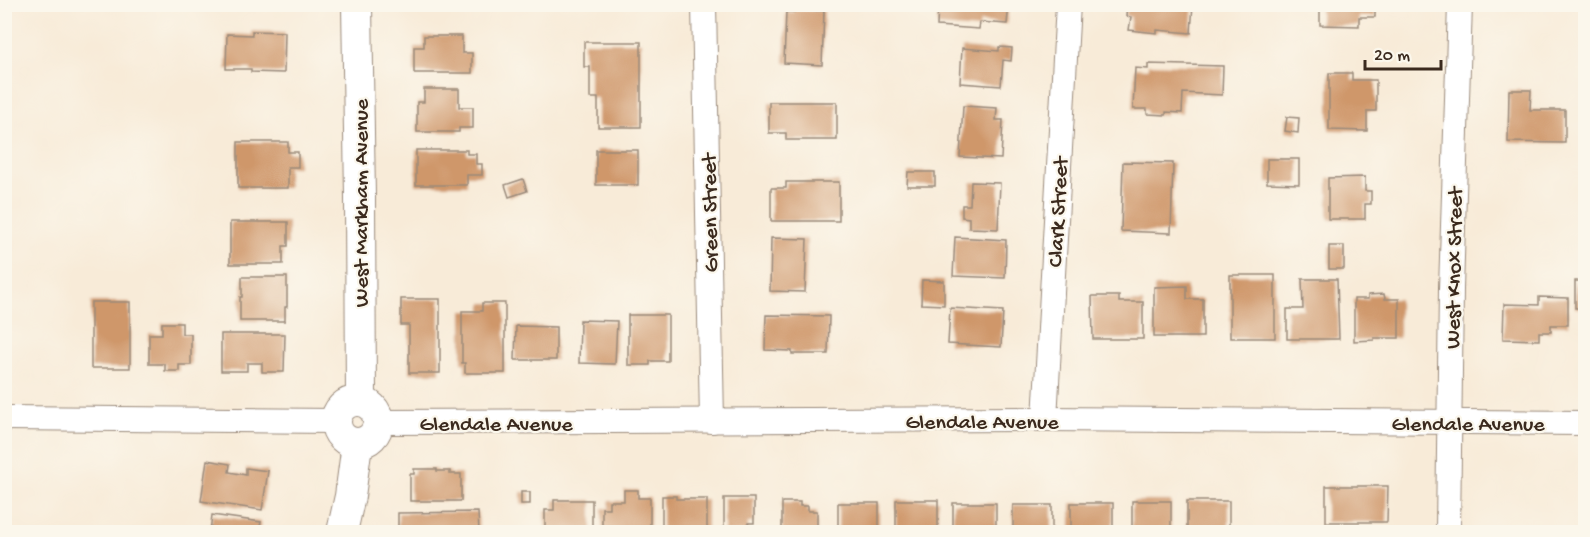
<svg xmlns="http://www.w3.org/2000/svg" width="1590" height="537" viewBox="0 0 1590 537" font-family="'Gochi Hand',sans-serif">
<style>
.building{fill:#cf976b}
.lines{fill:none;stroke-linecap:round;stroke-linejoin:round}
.minor-casing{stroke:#9a8a7b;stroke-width:26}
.tertiary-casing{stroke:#9a8a7b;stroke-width:32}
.minor{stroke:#fff;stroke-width:24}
.tertiary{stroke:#fff;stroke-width:30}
.labels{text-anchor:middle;stroke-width:4.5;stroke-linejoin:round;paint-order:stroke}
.street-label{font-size:22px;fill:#3b2a1e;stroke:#fbf7ec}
</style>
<rect width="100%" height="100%" fill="#fbf7ec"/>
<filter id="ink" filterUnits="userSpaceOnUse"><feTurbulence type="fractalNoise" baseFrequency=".0167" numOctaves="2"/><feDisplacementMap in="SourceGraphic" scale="12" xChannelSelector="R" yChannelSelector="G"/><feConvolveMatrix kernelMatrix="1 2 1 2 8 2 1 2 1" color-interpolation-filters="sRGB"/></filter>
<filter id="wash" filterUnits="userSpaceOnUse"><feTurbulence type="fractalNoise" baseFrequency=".008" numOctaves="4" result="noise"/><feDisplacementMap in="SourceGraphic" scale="24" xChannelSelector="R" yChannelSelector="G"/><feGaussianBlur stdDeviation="1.35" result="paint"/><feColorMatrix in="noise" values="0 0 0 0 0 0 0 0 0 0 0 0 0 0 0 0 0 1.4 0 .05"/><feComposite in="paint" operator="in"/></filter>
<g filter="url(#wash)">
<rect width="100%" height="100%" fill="#f8ebd8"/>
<g id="blocks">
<g class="building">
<polygon points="938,4 1009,4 1007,24 980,22 979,29 937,26"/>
<polygon points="1127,4 1193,4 1191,33 1157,30 1157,33 1129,30 1131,17 1126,16"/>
<polygon points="1320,4 1375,4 1375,17 1359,17 1359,26 1320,25"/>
<polygon points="794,10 824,11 822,65 784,63 786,12 794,12"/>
<polygon points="252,31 285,32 284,73 251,72 251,69 226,69 227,34 252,35"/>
<polygon points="424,36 462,36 462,53 472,53 472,73 414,73 414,47 424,47"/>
<polygon points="584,42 641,42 641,127 598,127 598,98 590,98 590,67 584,67"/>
<polygon points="999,47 1012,48 1011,61 1003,60 1001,86 960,83 962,48 999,51"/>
<polygon points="1148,64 1223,66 1222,95 1183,93 1182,113 1166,112 1166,115 1147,114 1147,109 1133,109 1135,68 1148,69"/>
<polygon points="1329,73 1352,73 1352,80 1376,80 1376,111 1367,111 1367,131 1329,130"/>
<polygon points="424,89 459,89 459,107 473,107 473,128 459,128 459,132 417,132 417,102 424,102"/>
<polygon points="1509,90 1531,90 1530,110 1565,110 1565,143 1508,142"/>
<polygon points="769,102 837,102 837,140 786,140 786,133 769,133"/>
<polygon points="963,106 997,108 996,120 1003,120 1001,159 960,157"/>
<polygon points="1287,117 1299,118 1298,133 1285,131"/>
<polygon points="238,142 288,142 288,152 298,152 298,167 288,167 288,188 238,188"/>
<polygon points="416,150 467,150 467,154 476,154 476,164 482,164 482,175 467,175 467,185 416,185"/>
<rect x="596" y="150" width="42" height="35"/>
<polygon points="1267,159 1299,159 1299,184 1267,183"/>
<polygon points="1123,162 1173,163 1171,233 1121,231"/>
<polygon points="908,172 935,172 935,186 907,186"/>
<polygon points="1365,177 1365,191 1371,191 1371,204 1365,204 1365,219 1328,219 1328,178"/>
<polygon points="523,179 527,191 509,197 505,185"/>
<polygon points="786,182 839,182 839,221 771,221 771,188 786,188"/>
<polygon points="971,182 1000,183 998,229 969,228 969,218 962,217 962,205 970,205"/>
<polygon points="230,222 288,222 288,246 283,246 283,264 230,264"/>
<polygon points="955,237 1006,240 1005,278 953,276"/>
<polygon points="771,238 807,239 805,292 770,291"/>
<rect x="1329" y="246" width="15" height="23"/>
<rect x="1230" y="275" width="45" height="63"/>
<polygon points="242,277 287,277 287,307 285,307 285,321 240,321 240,297 242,297"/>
<polygon points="1302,279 1337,279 1339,339 1287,339 1287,309 1303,309"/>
<polygon points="922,280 944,281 944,305 921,304"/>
<rect x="1575" y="281" width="11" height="27"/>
<polygon points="1187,286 1187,299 1203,299 1203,337 1154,337 1154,287"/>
<polygon points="1384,294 1385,299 1399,299 1399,338 1374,338 1374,340 1354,341 1354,299 1368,299 1368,295"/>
<polygon points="1092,296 1119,296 1119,302 1143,302 1143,339 1093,339"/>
<polygon points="1539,297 1568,298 1568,325 1551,325 1551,332 1539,332 1539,340 1503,339 1504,304 1539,305"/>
<polygon points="401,299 440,299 440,373 409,373 409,325 401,325"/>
<rect x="91" y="302" width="39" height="66"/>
<polygon points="482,303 505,303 505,373 465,373 465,363 462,363 462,311 482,311"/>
<polygon points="950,308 1003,311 1001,347 948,344"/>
<polygon points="628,315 668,315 668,361 650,361 650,365 628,365"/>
<polygon points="766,315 829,316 828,354 792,354 792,351 765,350"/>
<polygon points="580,320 617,321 615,364 579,363"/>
<polygon points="162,323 182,323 182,334 191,334 191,365 179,365 179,371 165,371 165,364 149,364 149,334 162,334"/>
<polygon points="516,326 556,327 556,360 515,360"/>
<polygon points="221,334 285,334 284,372 262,372 262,363 247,363 247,371 221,371"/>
<polygon points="207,460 230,464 229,472 246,475 246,468 268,471 262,510 201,501"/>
<polygon points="414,469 437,469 437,471 450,471 450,474 461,474 461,501 410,501 410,474 414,474"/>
<polygon points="1326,486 1388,486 1387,522 1326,522"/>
<polygon points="624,490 638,490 638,498 650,498 650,531 625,532 625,531 602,531 602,508 609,508 609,501 624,501"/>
<rect x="521" y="492" width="9" height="12"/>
<polygon points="662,496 676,496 676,499 707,499 707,532 662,532"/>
<polygon points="724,498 754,498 754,523 748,523 748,532 724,532"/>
<polygon points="554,500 592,500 592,532 545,532 545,510 554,510"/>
<rect x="896" y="500" width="42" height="32"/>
<rect x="1132" y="501" width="39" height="31"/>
<rect x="1187" y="501" width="42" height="31"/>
<polygon points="782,502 800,502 800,506 808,506 808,511 817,511 817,532 782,532"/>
<rect x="838" y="503" width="41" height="29"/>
<rect x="953" y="503" width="43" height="29"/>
<rect x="1071" y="503" width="42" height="29"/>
<rect x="1013" y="505" width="39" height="27"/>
<polygon points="478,512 479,532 398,532 398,513"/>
<polygon points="212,515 261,522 259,532 210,532"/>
</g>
</g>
</g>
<g filter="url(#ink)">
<use href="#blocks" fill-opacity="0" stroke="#9a8a7b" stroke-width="1.5"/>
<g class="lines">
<defs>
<g id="minor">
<polyline points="704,4 712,421"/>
<polyline points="4,418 336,421"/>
<polyline points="1045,419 1068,4"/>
<polyline points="379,422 1045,419 1586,423"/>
<polyline points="1448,532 1451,289 1460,4"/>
</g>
<g id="tertiary">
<polyline points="357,4 360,197 361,401"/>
<circle cx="357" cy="422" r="21"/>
<polyline points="342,532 350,496 357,444"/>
</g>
</defs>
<use href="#minor" class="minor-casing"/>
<use href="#tertiary" class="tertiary-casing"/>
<use href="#minor" class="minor"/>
<use href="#tertiary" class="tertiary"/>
</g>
</g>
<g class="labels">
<g class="street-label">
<text transform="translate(359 203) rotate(-90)" y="8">West Markham Avenue</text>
<text transform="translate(1056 212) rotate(-87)" y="8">Clark Street</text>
<text transform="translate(708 213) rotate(-91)" y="8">Green Street</text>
<text transform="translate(1452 268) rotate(-89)" y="8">West Knox Street</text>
<text x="982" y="428">Glendale Avenue</text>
<text x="496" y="430">Glendale Avenue</text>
<text x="1468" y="430">Glendale Avenue</text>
</g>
</g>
<rect width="1590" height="537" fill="none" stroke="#fbf7ec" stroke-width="24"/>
<path d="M1365 60v9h76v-9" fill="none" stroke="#3b2a1e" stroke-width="3"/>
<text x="1374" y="60" font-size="18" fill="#3b2a1e" stroke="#fbf7ec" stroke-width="4.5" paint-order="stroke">20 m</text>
</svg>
